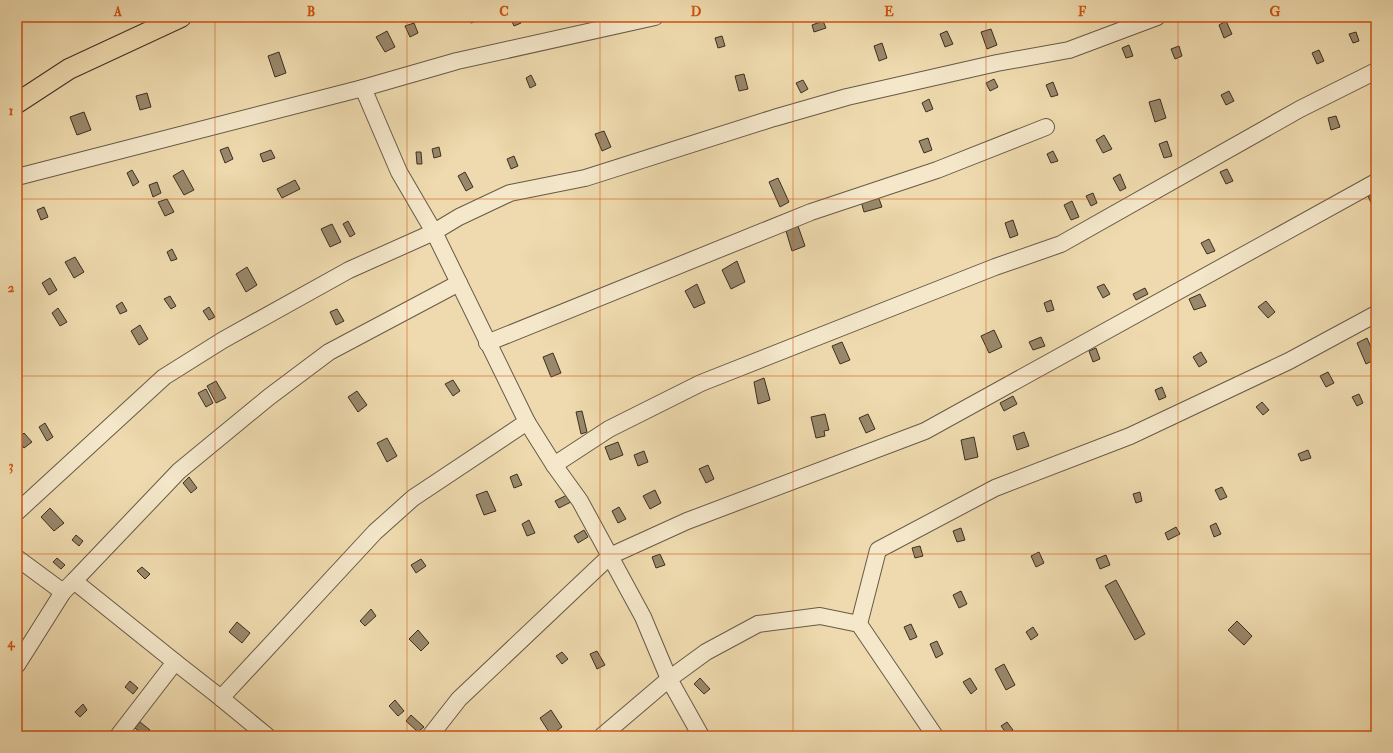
<svg xmlns="http://www.w3.org/2000/svg" width="1393" height="753" viewBox="0 0 1393 753" font-family="'IM FELL Double Pica',serif">
<style>
.building{fill:#99886b;stroke:#3c3023}
.lines{fill:none;stroke-linecap:round;stroke-linejoin:round}
.minor-casing{stroke:#685a46;stroke-width:18}
.major-casing{stroke:#3c3023;stroke-width:22}
.minor{stroke:#f4e7ca;stroke-width:16}
.major{stroke:#eedaae;stroke-width:20}
.grid{fill:none;stroke:#ce530f;stroke-width:1;stroke-opacity:0.55}
.neatline{fill:none;stroke:#ce530f;stroke-width:1.5}
.grid-label{font-size:13px;text-anchor:middle;font-weight:bold;fill:#ce530f}
</style>
<rect width="100%" height="100%" fill="#eedaae"/>
<filter id="stains"><feTurbulence type="fractalNoise" baseFrequency=".005" numOctaves="4"/><feColorMatrix values="0 0 0 0 .2 0 0 0 0 .09 0 0 0 0 .02 0 0 0 .5 -.17"/></filter>
<radialGradient id="worn" r=".72"><stop offset=".6" stop-color="#630" stop-opacity="0"/><stop offset="1" stop-color="#630" stop-opacity=".3"/></radialGradient>
<g class="building">
<polygon points="468,17 477,17 478,20 471,23"/>
<polygon points="510,17 519,17 521,23 514,26"/>
<polygon points="823,21 826,28 814,32 812,25"/>
<polygon points="1226,21 1232,34 1224,38 1219,25"/>
<polygon points="414,23 418,33 410,37 405,26"/>
<polygon points="991,29 997,45 987,49 981,32"/>
<polygon points="387,31 395,47 385,52 376,37"/>
<polygon points="947,31 953,44 945,47 940,34"/>
<polygon points="1356,32 1359,41 1353,43 1349,34"/>
<polygon points="722,36 725,46 718,48 715,38"/>
<polygon points="882,43 887,58 879,61 874,46"/>
<polygon points="1129,45 1133,56 1126,58 1122,48"/>
<polygon points="1179,46 1182,56 1175,59 1171,49"/>
<polygon points="1319,50 1324,61 1317,64 1312,53"/>
<polygon points="279,52 286,73 275,77 268,56"/>
<polygon points="744,74 748,89 739,91 735,76"/>
<polygon points="531,75 536,85 530,88 526,78"/>
<polygon points="994,79 998,87 990,91 986,83"/>
<polygon points="803,80 808,89 801,93 796,83"/>
<polygon points="1053,82 1058,95 1051,97 1046,85"/>
<polygon points="1229,91 1234,101 1226,105 1221,95"/>
<polygon points="147,93 151,107 140,110 136,96"/>
<polygon points="929,99 933,109 926,112 922,103"/>
<polygon points="1160,99 1166,118 1155,122 1149,102"/>
<polygon points="84,112 91,130 77,135 70,117"/>
<polygon points="1336,116 1340,127 1331,130 1328,118"/>
<polygon points="604,131 611,147 602,151 595,134"/>
<polygon points="1104,135 1112,149 1103,153 1096,140"/>
<polygon points="928,138 932,150 924,153 919,141"/>
<polygon points="1167,141 1172,156 1164,158 1159,144"/>
<polygon points="228,147 233,159 225,163 220,150"/>
<polygon points="439,147 441,156 434,158 432,149"/>
<polygon points="271,150 275,158 263,162 260,154"/>
<polygon points="1053,151 1058,161 1051,163 1047,154"/>
<polygon points="416,152 421,152 422,164 417,164"/>
<polygon points="514,156 518,166 511,169 507,159"/>
<polygon points="1227,169 1233,181 1226,184 1220,172"/>
<polygon points="132,170 139,182 133,186 127,173"/>
<polygon points="183,170 194,190 184,195 173,176"/>
<polygon points="465,172 473,187 466,191 458,176"/>
<polygon points="1120,174 1126,188 1120,191 1113,178"/>
<polygon points="778,178 789,202 780,207 769,182"/>
<polygon points="295,180 300,189 282,198 277,189"/>
<polygon points="157,182 161,193 153,197 149,185"/>
<polygon points="1093,193 1097,203 1091,206 1086,196"/>
<polygon points="1376,193 1376,214 1368,196"/>
<polygon points="878,196 882,207 864,212 861,201"/>
<polygon points="167,199 174,212 165,216 158,202"/>
<polygon points="1072,201 1079,217 1071,220 1064,205"/>
<polygon points="44,207 48,217 41,220 37,210"/>
<polygon points="1013,220 1018,235 1010,238 1005,223"/>
<polygon points="348,221 355,234 350,237 343,224"/>
<polygon points="332,224 341,242 330,247 321,229"/>
<polygon points="798,226 805,246 792,251 786,231"/>
<polygon points="1209,239 1215,251 1207,254 1201,243"/>
<polygon points="172,249 177,259 171,261 167,252"/>
<polygon points="75,257 84,272 74,278 65,262"/>
<polygon points="737,261 745,282 731,289 722,270"/>
<polygon points="247,267 257,285 246,292 236,274"/>
<polygon points="50,278 57,290 49,295 42,283"/>
<polygon points="697,284 705,303 694,308 685,291"/>
<polygon points="1104,284 1110,294 1103,298 1097,287"/>
<polygon points="1145,288 1148,294 1136,300 1133,294"/>
<polygon points="1200,294 1206,306 1194,310 1189,299"/>
<polygon points="170,296 176,306 171,309 164,299"/>
<polygon points="1051,300 1054,310 1047,312 1044,303"/>
<polygon points="1266,301 1275,312 1268,318 1258,307"/>
<polygon points="122,302 127,311 120,314 116,306"/>
<polygon points="209,307 215,317 209,320 203,311"/>
<polygon points="58,308 67,322 60,326 52,313"/>
<polygon points="337,309 344,321 336,325 330,312"/>
<polygon points="140,325 148,339 139,345 131,331"/>
<polygon points="994,330 1002,347 989,353 981,336"/>
<polygon points="1041,337 1045,346 1033,350 1029,342"/>
<polygon points="1367,338 1376,359 1366,364 1357,343"/>
<polygon points="842,342 850,360 840,364 832,346"/>
<polygon points="1096,348 1100,359 1093,362 1089,351"/>
<polygon points="1201,352 1207,362 1199,367 1193,357"/>
<polygon points="553,353 561,373 551,377 543,357"/>
<polygon points="1328,372 1334,383 1326,387 1320,376"/>
<polygon points="764,378 770,400 758,404 754,382"/>
<polygon points="453,380 460,391 453,396 445,384"/>
<polygon points="216,381 226,398 216,403 207,386"/>
<polygon points="1162,387 1166,397 1159,400 1155,390"/>
<polygon points="206,389 213,403 206,407 198,393"/>
<polygon points="357,391 367,405 358,412 348,397"/>
<polygon points="1359,394 1363,403 1357,406 1352,397"/>
<polygon points="1013,396 1017,404 1004,411 1000,403"/>
<polygon points="1262,402 1269,410 1263,415 1256,407"/>
<polygon points="582,411 587,432 581,434 576,412"/>
<polygon points="825,414 829,430 824,431 825,436 816,438 811,417"/>
<polygon points="868,414 875,429 866,433 859,418"/>
<polygon points="45,423 53,437 47,441 39,427"/>
<polygon points="1024,432 1029,446 1017,450 1013,436"/>
<polygon points="24,433 32,442 24,448 17,440"/>
<polygon points="974,437 978,457 965,460 961,440"/>
<polygon points="387,438 397,456 387,462 377,443"/>
<polygon points="618,442 623,455 610,460 605,447"/>
<polygon points="1308,450 1311,458 1301,461 1298,454"/>
<polygon points="644,451 648,462 638,466 634,455"/>
<polygon points="708,465 714,479 706,483 699,469"/>
<polygon points="517,474 522,485 514,488 510,477"/>
<polygon points="189,477 197,488 191,493 183,483"/>
<polygon points="1222,487 1227,497 1220,500 1215,490"/>
<polygon points="655,490 661,503 650,509 643,496"/>
<polygon points="487,491 496,511 484,515 476,495"/>
<polygon points="1140,492 1142,501 1136,503 1133,494"/>
<polygon points="567,495 571,502 559,508 555,501"/>
<polygon points="619,507 626,519 618,523 612,511"/>
<polygon points="50,508 64,523 54,531 41,517"/>
<polygon points="529,520 535,533 527,536 522,524"/>
<polygon points="1216,523 1221,534 1214,537 1210,526"/>
<polygon points="1176,527 1180,534 1168,540 1165,533"/>
<polygon points="961,528 965,540 957,542 953,531"/>
<polygon points="584,530 588,537 578,543 574,536"/>
<polygon points="76,535 83,541 79,546 72,540"/>
<polygon points="920,546 923,556 915,558 912,548"/>
<polygon points="1039,552 1044,563 1036,567 1031,556"/>
<polygon points="660,554 665,565 656,568 652,557"/>
<polygon points="1106,555 1110,565 1100,569 1096,559"/>
<polygon points="57,558 65,565 61,569 53,562"/>
<polygon points="421,559 426,566 416,573 411,565"/>
<polygon points="142,567 150,574 145,579 137,571"/>
<polygon points="1116,580 1145,634 1135,640 1105,586"/>
<polygon points="961,591 967,604 959,608 953,595"/>
<polygon points="371,609 376,616 365,626 360,621"/>
<polygon points="1237,621 1252,636 1244,645 1228,630"/>
<polygon points="237,622 250,633 242,643 229,632"/>
<polygon points="911,624 917,637 910,640 904,627"/>
<polygon points="1033,627 1038,635 1031,640 1026,632"/>
<polygon points="418,630 429,643 421,651 409,639"/>
<polygon points="937,641 943,654 936,658 930,644"/>
<polygon points="597,651 605,665 597,669 590,654"/>
<polygon points="562,652 568,659 562,664 556,656"/>
<polygon points="1004,664 1015,685 1006,690 995,669"/>
<polygon points="700,678 710,689 704,694 694,684"/>
<polygon points="970,678 977,689 971,694 963,682"/>
<polygon points="130,681 138,688 133,694 125,687"/>
<polygon points="395,700 404,711 398,716 389,706"/>
<polygon points="83,704 87,710 80,717 75,712"/>
<polygon points="551,710 562,727 551,735 540,718"/>
<polygon points="411,715 424,727 418,732 406,721"/>
<polygon points="140,722 150,730 145,736 135,728"/>
<polygon points="1007,722 1013,730 1007,734 1001,726"/>
</g>
<g class="lines">
<defs>
<g id="minor">
<polyline points="17,177 363,88 457,61 655,17"/>
<polyline points="487,343 811,212 937,170 1046,127"/>
<polyline points="527,422 554,465 580,501 643,617 669,679 701,736"/>
<polyline points="554,465 609,429 701,383 995,267 1061,244 1300,109 1376,71"/>
<polyline points="17,512 164,377 223,340 349,270 434,232 399,172 363,88"/>
<polyline points="17,558 63,592 74,581 175,662 118,736"/>
<polyline points="74,581 179,471 269,397 329,352 459,283"/>
<polyline points="175,662 221,698 375,532 413,498 527,422 434,232 459,217 510,193 585,178 774,118 847,97 997,63 1069,50 1157,17"/>
<polyline points="17,665 63,592"/>
<polyline points="221,698 267,736"/>
<polyline points="430,736 459,699 610,556 687,521 925,431 1376,182"/>
<polyline points="602,736 669,679 706,652 758,624 820,616 859,624"/>
<polyline points="935,736 859,624 878,550 995,488 1130,436 1289,361 1376,314"/>
</g>
<polyline id="major" points="17,103 69,69 181,17"/>
</defs>
<use href="#minor" class="minor-casing"/>
<use href="#major" class="major-casing"/>
<use href="#minor" class="minor"/>
<use href="#major" class="major"/>
</g>
<path class="grid" d="M215,17V736M407,17V736M600,17V736M793,17V736M986,17V736M1178,17V736M17,199H1376M17,376H1376M17,554H1376"/>
<rect width="1393" height="753" fill="none" stroke="#eedaae" stroke-width="44"/>
<rect x="22" y="22" width="1349" height="709" class="neatline"/>
<g class="grid-label">
<text x="118" y="16">A</text>
<text x="311" y="16">B</text>
<text x="504" y="16">C</text>
<text x="696" y="16">D</text>
<text x="889" y="16">E</text>
<text x="1082" y="16">F</text>
<text x="1275" y="16">G</text>
<text x="11" y="115">1</text>
<text x="11" y="292">2</text>
<text x="11" y="470">3</text>
<text x="11" y="647">4</text>
</g>
<rect width="100%" height="100%" filter="url(#stains)"/>
<rect width="100%" height="100%" fill="url(#worn)"/>
</svg>
